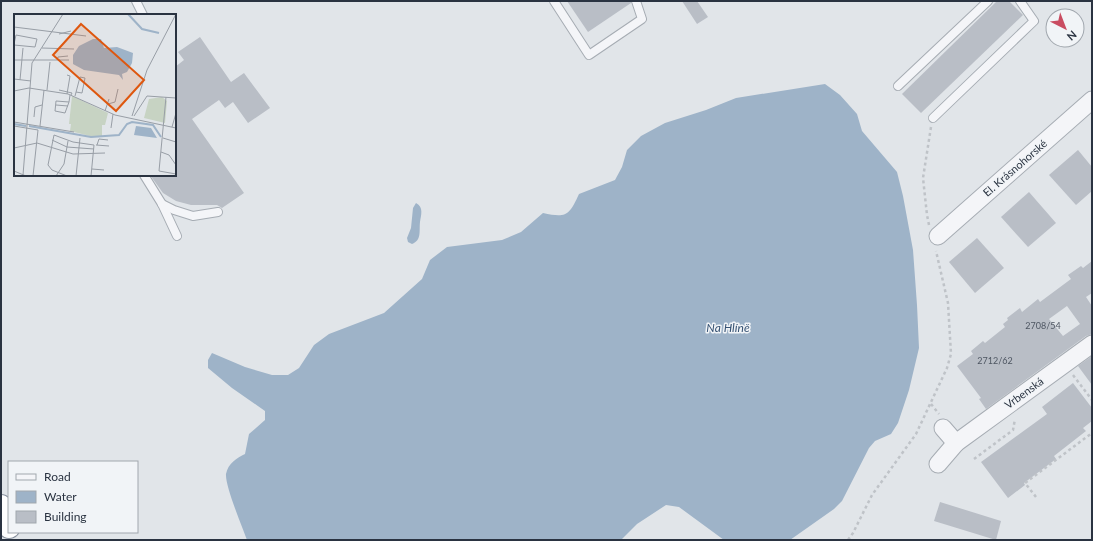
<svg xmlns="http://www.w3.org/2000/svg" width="1093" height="541" viewBox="0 0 1093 541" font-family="Lato,sans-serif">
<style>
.water{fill:#9eb3c8}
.building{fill:#b9bec6;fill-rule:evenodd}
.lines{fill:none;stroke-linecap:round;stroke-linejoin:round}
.service-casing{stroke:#a6acb3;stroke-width:10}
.minor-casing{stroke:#a6acb3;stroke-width:19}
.motorway-casing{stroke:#89929f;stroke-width:24}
.path{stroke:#bfc3c8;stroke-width:2.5;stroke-dasharray:3 3;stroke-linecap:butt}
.service{stroke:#f4f5f8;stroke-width:8}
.minor{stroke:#f4f5f8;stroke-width:17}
.motorway{stroke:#fff;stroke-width:22}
.labels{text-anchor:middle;stroke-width:3;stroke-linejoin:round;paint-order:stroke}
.number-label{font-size:9px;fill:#4e5662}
.street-label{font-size:11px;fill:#2a3341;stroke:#f1f4f7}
.water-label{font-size:12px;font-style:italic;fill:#365273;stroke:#f1f4f7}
.inset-river{fill:none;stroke:#9eb3c8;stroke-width:2}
.inset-road{fill:none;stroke:#989ea6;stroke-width:1}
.view{fill:#de570f;fill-opacity:0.15;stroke:#de570f;stroke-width:2}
.inset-edge{fill:none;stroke:#2a3341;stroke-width:2}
</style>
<rect width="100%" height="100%" fill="#e1e5e9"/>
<g class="water">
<path d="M825,84L840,95L857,114L862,131L897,172L903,196L913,250L917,305L919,348L909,390L898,423L891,434L875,441L869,448L842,501L834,509L790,540H724L679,507L666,505L637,524L621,540H247C242,526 225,486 226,474C228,463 237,458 245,454L249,434L265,420V411L232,388L208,368V360L212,353L245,367L272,375H288L299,368L314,345L329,334L384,313L422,279L430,260L447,247L502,240L521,232L543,213C566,218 569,216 579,194L615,180L622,167L627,150L641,136L665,123L706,110L736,98Z"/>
<path d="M416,203C424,207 421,215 420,222C419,231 422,240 412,244L408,242L407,238L411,228L413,208Z"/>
</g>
<g class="building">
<polygon points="567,1 631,1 631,3 588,32"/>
<polygon points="682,1 697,1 708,17 697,24"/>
<polygon points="997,1 1009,1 1023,15 921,113 902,94"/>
<polygon points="200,37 231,82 244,73 270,108 248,123 233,102 225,108 219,100 192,119 244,193 222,208 217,205 191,205 176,201 163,193 150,175 175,175 175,67 184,60 178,52"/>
<polygon points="1078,150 1092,167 1092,191 1076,205 1049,175"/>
<polygon points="1029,192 1056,223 1028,247 1001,217"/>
<polygon points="977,238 1004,268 975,293 949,262"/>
<path d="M1092,261V293L1086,297L1092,306V334L1086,336L986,409L979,399L981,398L957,366L973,354L971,351L983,341L985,343L1005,327L1003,324L1008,320L1007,318L1020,308L1022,312L1038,299L1040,302L1071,279L1068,275L1081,266L1083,268ZM1067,306L1080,324L1063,336L1049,319Z"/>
<polygon points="1092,356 1092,385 1078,366"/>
<polygon points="1073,383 1092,408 1092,421 1083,428 1086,431 1054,456 1056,459 1024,483 1025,485 1008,498 981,462 1047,414 1042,407"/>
<polygon points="940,502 1001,521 996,540 934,521"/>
</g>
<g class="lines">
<defs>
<g id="service">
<polyline points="136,1 143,15"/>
<polyline points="554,1 589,55 642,19 636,1"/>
<polyline points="898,86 988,1"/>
<polyline points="933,118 1034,21 1020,1"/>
<polyline points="144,175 162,204 177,236"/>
<polyline points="162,204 174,210 193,216 218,212"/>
</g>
<g id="minor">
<polyline points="938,236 1092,100"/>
<polyline points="943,428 956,443"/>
<polyline points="938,464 956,443 1092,344"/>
</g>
<polyline id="motorway" points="1,506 9,527"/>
</defs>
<use href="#service" class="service-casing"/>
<use href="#minor" class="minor-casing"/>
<use href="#motorway" class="motorway-casing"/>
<g class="path">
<polyline points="929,225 927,215 923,178 931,127"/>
<polyline points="1073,375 1092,400"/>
<polyline points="931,404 939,414"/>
<polyline points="974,459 1013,430 1015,419"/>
<polyline points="1036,497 1025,483 1092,433"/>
<polyline points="848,540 853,533 872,495 916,434 947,368 951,354 948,303 936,251"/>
</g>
<use href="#service" class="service"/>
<use href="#minor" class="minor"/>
<use href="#motorway" class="motorway"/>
</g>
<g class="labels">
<g class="number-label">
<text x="1043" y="329">2708/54</text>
<text x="995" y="364">2712/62</text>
</g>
<g class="street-label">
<text transform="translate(1015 168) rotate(-41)" y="4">El. Krásnohorské</text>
<text transform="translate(1024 393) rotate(-36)" y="4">Vrbenská</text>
</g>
<g class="water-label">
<text x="728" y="332">Na Hlíně</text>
</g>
</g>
<g transform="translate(14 14)">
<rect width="162" height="162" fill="#e1e5e9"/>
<path d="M58,82L94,99L91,111H88V122H76L56,117L57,110H55ZM148,83L153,87L151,109L130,104L135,85Z" fill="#c7d3c3"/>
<path d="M79,25H87L90,34L103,33L119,39L118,49L113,58L108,60L109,66L105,61L70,56L59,50V41L65,32ZM122,112L137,114L143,124L120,121Z" fill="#9eb3c8"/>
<path class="inset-river" d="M114,0L128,15L145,19M0,110L12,112M15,112L77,123L105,121L113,110L118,108L139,111L147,123"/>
<path class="inset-road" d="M0,13L72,22M45,20L57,17M0,30L2,21L23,25L21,33L0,31M28,34L60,35M0,46H55M43,46L44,43L54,42M0,65L17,67M6,66L9,34M33,76L36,48M45,76L58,79L57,81M0,77L15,74L54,80L101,101L162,114M53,80L56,62L53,61M61,82L66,63L71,64L68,79L62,78M152,83L145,157L162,160M55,88L51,99L41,97L42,87L55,88L56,81M94,90L101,88L104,75M42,91L54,92M91,97L95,85M118,102L133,56L162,0M120,102L133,82L162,84M20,103L21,93L28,91M0,108L60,118M0,112L24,116L19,162M26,112L30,76M158,113L162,99M97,114L99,100M149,124L162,128M38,126L53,133L80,135M82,131L95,132M83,131L85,125L94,126M0,134L23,129L59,140L91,139M147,138L155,141L162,151M78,155L90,156M0,157L12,162M9,161L18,49L49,0M42,162L50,150L54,127M53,162L38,156L34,151L40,121L59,128L80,131L77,162M62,162L66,124"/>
<path class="view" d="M67,10L130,66L102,97L39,41Z"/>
<rect width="162" height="162" class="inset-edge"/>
</g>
<rect width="1093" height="541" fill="none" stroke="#2a3341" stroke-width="4"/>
<rect x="8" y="461" width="130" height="72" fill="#f1f4f7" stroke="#a1a7ae"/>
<rect x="16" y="474" width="20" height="6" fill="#f4f5f8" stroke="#a1a7ae"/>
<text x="44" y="481" font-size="12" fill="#2a3341">Road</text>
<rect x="16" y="491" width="20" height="12" fill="#9eb3c8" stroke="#a1a7ae"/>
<text x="44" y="501" font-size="12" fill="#2a3341">Water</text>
<rect x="16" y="511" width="20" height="12" fill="#b9bec6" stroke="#a1a7ae"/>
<text x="44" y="521" font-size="12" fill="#2a3341">Building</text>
<g transform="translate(1065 28) rotate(138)"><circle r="19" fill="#f1f4f7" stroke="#a1a7ae"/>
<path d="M0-3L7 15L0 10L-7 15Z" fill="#c94c61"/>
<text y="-6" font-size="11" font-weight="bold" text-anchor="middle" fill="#2a3341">N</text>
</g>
</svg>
